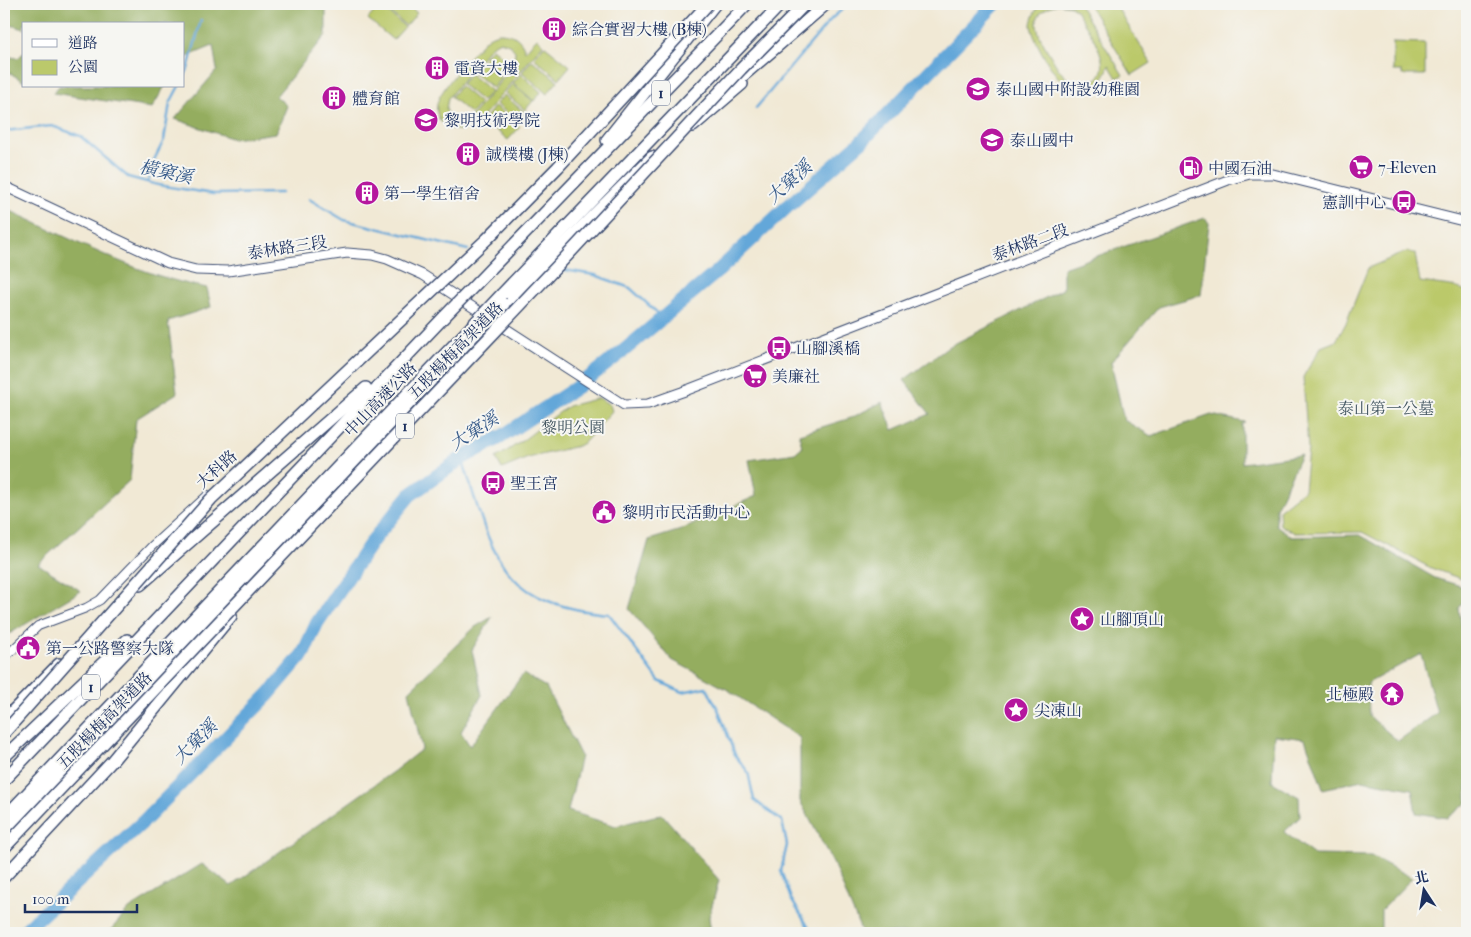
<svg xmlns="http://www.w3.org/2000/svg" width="1471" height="937" viewBox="0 0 1471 937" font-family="'IM FELL French Canon','Noto Serif TC',serif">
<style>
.green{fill:#bbc96b;stroke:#6b7c64;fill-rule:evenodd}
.forest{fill:#94ad5f;stroke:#586e5e;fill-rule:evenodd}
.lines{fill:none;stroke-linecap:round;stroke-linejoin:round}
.stream{stroke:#64a7d9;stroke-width:2.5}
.river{stroke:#64a7d9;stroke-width:14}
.tertiary-casing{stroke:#3b4b70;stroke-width:10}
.secondary-casing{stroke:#3b4b70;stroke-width:11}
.motorway-casing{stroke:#3b4b70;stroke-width:14}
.tertiary{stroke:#fff;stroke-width:8}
.secondary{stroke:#fff;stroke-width:9}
.motorway{stroke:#fff;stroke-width:11}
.motorway-bridge-casing{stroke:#3b4b70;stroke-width:14;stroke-linecap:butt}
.motorway-bridge{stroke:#fff;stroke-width:11}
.labels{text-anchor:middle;stroke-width:4;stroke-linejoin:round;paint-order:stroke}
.shield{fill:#f6f6f2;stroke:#5d6b8a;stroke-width:1}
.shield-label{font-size:15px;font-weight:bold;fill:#1b2f5e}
.poi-label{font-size:16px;fill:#1b2f5e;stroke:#f6f6f2;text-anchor:start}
.street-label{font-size:16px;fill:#1b2f5e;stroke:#f6f6f2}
.park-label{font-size:16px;fill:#435661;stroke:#f6f6f2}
.water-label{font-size:18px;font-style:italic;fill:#355989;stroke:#f6f6f2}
</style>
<rect width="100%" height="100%" fill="#f6f6f2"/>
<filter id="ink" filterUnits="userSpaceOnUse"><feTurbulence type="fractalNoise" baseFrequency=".02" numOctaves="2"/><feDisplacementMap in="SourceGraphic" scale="10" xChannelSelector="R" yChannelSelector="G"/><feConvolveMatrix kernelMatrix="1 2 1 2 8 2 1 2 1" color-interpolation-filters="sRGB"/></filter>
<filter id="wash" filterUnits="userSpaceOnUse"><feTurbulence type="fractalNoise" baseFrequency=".0096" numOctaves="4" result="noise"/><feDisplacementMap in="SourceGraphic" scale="20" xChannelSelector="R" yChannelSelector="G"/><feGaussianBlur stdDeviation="1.12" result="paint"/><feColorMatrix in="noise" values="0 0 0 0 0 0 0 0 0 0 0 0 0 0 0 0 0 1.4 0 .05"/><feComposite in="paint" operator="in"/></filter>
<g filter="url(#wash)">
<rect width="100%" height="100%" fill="#f1e9d5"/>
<g class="green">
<polygon points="381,4 407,4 417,13 406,26"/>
<path d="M1041,4H1058C1026,12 1037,33 1049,53C1057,66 1062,79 1078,84C1128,81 1088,30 1076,10L1071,6L1058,4H1079L1123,75L1117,78L1109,65C1104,84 1083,98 1065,84C1054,77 1031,37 1031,24C1032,17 1036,9 1041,4Z"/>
<polygon points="1088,4 1115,4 1151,63 1132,75"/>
<polygon points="380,5 405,27 393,40 368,19"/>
<path d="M499,33C513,33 521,38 525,51L537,38L543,44L476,125C460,137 433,127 437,104C438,92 475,50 485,40C489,36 494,34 499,33ZM500,41L509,44L515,51L514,65L470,118C459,124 450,120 446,109L448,98L491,46Z"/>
<polygon points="1393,42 1425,43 1425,75 1402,75 1402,71 1393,71"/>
<polygon points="544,45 570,66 559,79 534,58"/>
<polygon points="492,48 512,65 503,75 483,59"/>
<polygon points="532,60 558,81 547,94 522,72"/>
<polygon points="481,61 501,78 493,88 472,72"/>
<polygon points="470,74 491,91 482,101 461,84"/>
<polygon points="521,74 541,92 534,101 513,83"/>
<polygon points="512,84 533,101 525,110 505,93"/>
<polygon points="460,86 480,103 471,114 451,97"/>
<polygon points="504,95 524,112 517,121 496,104"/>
<polygon points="495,106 520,127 508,140 484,120"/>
<polygon points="1408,251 1415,254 1420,282 1451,286 1467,291 1467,581 1431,568 1362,532 1295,533 1280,525 1279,510 1304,490 1308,449 1303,377 1321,347 1336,341 1346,323 1368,268"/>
<polygon points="599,398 610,405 612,411 585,442 578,446 528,458 502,469 496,458 522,441 568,406"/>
</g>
<g class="forest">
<polygon points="4,4 326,4 326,35 276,96 287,106 276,133 233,139 175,119 217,70 213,46 184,58 184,24 24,24 24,29 4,23"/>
<polygon points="24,52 24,82 4,69 4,56 18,58"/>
<polygon points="59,86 165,86 152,108 53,93"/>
<path d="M4,208C70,238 136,275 207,288L211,307L168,321L177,393L136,419L130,480L38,564L81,591L4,637Z"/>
<path d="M1205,218L1209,223L1201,295L1159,307L1111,362L1124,420L1151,436L1211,415L1245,422L1242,424V463L1301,455L1276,508V525L1292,537L1360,535L1435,578L1467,588V598L1459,608L1462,630L1467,633V803L1447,818L1416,813L1412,789L1362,780L1323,789L1305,739L1274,735L1272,782L1299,797L1300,817L1284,832L1314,855L1371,856L1412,878L1381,910V933H862L833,863L800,801V738L728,690L672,660L629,609L649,540L681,530L756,496L749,460L795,453L802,447L799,434L851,418L882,402L893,430L930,414L904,380L950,346L1063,289V268ZM1421,654L1437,713L1398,741L1369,716L1368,683Z"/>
<polygon points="492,617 472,650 482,695 461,732 470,746 523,674 546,687 581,756 568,811 616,826 662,814 719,880 709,917 711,933 108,933 129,909 202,864 231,886 394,771 422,749 409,691 475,627"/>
</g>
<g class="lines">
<g class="stream">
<polyline points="184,77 188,69 201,20"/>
<polyline points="756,108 832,18 849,4"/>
<polyline points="4,131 52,126 80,136 128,177 158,185 213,194 281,193"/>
<polyline points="148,182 154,160 164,140 170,103 179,86"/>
<polyline points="309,199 344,220 468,250"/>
<polyline points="564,270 595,275 630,288 663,318"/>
<path d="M462,458C492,551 496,604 609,614L659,681L682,692L706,687L718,709L735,755L748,772L754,800L782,821L787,845L781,871L791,899L812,933"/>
<polyline points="36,920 44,933"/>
</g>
<polyline class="river" points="22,933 144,821 269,694 303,654 317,623 373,540 410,495 462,458 501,437 577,387 621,353 718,271 787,207 861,142 995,4"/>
</g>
</g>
<g filter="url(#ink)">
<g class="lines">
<defs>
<polyline id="tertiary" points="4,658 38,626 86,608 100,600 152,546 208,495"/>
<polyline id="secondary" points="4,186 168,263 196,270 228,271 347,253 372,255 387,259 423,275 624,405 648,404 682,392 1228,180 1250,174 1273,174 1467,222"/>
<g id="motorway">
<polyline points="731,86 826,4"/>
<polyline points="693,126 742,84"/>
<polyline points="607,140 715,4"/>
<polyline points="477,283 747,4"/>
<polyline points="502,294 781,4"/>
<polyline points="508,300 652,157"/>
<polyline points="140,585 366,388"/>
<polyline points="4,720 59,664"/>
<polyline points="4,757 127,640"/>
<polyline points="4,780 445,316"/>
<polyline points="4,818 471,327"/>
<polyline points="4,831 477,332"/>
<polyline points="4,877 112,761 231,616"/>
</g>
</defs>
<use href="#tertiary" class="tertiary-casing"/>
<use href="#secondary" class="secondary-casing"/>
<use href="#motorway" class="motorway-casing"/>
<use href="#tertiary" class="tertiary"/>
<use href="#secondary" class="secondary"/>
<use href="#motorway" class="motorway"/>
<defs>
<g id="motorway-bridge">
<polyline points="445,316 477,283"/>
<polyline points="471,327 502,294"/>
<polyline points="477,332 504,304"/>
<polyline points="4,733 211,499 487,239 558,167 708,4"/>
<polyline points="4,848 564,259 741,69 805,4"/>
</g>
</defs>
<use href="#motorway-bridge" class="motorway-bridge-casing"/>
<use href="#motorway-bridge" class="motorway-bridge"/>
</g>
</g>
<defs>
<symbol id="building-disc" viewBox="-11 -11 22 22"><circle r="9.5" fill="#b5179e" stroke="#f6f6f2"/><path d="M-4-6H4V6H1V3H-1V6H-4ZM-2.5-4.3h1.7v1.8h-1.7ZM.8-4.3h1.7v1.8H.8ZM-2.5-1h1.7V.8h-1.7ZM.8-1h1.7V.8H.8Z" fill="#fff"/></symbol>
<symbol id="school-disc" viewBox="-11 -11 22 22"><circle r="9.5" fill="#b5179e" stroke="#f6f6f2"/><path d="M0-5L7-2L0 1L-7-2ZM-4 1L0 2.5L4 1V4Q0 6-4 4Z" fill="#fff"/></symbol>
<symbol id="university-disc" viewBox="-11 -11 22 22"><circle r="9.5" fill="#b5179e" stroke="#f6f6f2"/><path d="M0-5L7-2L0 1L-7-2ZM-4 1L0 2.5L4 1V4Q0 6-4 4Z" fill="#fff"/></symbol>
<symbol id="supermarket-disc" viewBox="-11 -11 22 22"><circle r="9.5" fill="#b5179e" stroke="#f6f6f2"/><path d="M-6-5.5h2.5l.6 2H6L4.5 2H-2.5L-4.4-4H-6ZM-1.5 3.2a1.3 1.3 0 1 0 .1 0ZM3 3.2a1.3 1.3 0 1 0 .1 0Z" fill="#fff"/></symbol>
<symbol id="fuel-disc" viewBox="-11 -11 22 22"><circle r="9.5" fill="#b5179e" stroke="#f6f6f2"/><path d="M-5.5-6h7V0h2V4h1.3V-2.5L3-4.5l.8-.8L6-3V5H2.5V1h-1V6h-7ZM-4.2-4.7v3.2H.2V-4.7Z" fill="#fff"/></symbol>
<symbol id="bus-disc" viewBox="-11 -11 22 22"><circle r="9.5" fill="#b5179e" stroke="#f6f6f2"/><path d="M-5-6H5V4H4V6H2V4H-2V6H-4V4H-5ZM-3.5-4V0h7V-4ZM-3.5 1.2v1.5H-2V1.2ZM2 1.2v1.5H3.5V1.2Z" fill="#fff"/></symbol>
<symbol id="civic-disc" viewBox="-11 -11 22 22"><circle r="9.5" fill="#b5179e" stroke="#f6f6f2"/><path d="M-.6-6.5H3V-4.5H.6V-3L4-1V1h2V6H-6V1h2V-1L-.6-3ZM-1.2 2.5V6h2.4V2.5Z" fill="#fff"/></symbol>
<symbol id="sight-disc" viewBox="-11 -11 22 22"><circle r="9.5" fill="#b5179e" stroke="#f6f6f2"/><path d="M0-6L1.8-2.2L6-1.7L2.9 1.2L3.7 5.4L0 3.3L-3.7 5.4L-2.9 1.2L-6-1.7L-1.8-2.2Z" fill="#fff"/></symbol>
<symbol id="temple-disc" viewBox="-11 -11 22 22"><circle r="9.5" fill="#b5179e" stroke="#f6f6f2"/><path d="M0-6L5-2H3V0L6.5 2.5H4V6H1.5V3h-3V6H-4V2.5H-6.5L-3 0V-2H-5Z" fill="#fff"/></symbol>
</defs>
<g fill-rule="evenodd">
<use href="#building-disc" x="540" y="15" width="28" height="28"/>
<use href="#building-disc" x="423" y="54" width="28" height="28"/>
<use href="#school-disc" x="964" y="75" width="28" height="28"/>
<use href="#building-disc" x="320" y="84" width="28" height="28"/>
<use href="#university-disc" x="412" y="106" width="28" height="28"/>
<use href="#school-disc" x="978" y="126" width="28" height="28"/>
<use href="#building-disc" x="454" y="140" width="28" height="28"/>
<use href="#supermarket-disc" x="1347" y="153" width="28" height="28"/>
<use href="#fuel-disc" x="1177" y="154" width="28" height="28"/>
<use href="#building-disc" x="353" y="179" width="28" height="28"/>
<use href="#bus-disc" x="1390" y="188" width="28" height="28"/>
<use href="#bus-disc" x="765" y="334" width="28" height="28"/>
<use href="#supermarket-disc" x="741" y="362" width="28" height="28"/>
<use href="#bus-disc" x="479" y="469" width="28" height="28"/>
<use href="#civic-disc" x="590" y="498" width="28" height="28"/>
<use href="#sight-disc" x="1068" y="605" width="28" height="28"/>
<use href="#civic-disc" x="14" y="634" width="28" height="28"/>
<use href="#temple-disc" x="1378" y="680" width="28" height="28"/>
<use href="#sight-disc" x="1002" y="696" width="28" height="28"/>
</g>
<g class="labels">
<g class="shield">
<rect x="652" y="80.5" width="18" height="25" rx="4"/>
<rect x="396" y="413.5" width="18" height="25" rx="4"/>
<rect x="82" y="674.5" width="18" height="25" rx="4"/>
</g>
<g class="shield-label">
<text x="661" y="98">1</text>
<text x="405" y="431">1</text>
<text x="91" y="692">1</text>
</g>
<g class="poi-label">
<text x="572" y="35">綜合實習大樓 (B棟)</text>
<text x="454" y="74">電資大樓</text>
<text x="996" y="95">泰山國中附設幼稚園</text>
<text x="352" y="104">體育館</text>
<text x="444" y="126">黎明技術學院</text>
<text x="1010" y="146">泰山國中</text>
<text x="486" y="160">誠樸樓 (J棟)</text>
<text x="1378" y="173">7-Eleven</text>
<text x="1208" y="174">中國石油</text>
<text x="384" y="199">第一學生宿舍</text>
<text x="1386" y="208" text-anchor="end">憲訓中心</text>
<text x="796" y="354">山腳溪橋</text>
<text x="772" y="382">美廉社</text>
<text x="510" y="489">聖王宮</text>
<text x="622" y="518">黎明市民活動中心</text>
<text x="1100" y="625">山腳頂山</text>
<text x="46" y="654">第一公路警察大隊</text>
<text x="1374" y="700" text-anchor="end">北極殿</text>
<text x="1034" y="716">尖凍山</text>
</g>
<g class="street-label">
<text transform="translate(1030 242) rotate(-20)" y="6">泰林路二段</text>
<text transform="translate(287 247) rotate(-9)" y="6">泰林路三段</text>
<text transform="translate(455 350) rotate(-46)" y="6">五股楊梅高架道路</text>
<text transform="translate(380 399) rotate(-46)" y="6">中山高速公路</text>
<text transform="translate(216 469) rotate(-42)" y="6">大科路</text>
<text transform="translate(104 720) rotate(-46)" y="6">五股楊梅高架道路</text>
</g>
<g class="park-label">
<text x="1386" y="414">泰山第一公墓</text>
<text x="573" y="433">黎明公園</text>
</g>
<g class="water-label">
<text transform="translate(166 172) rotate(12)" y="6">橫窠溪</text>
<text transform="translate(789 182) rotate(-42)" y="6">大窠溪</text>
<text transform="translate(474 431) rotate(-33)" y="6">大窠溪</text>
<text transform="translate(195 742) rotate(-45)" y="6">大窠溪</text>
</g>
</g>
<rect width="1471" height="937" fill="none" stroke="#f6f6f2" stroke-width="20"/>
<rect x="22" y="22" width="162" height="65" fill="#f6f6f2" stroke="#9ea6b7"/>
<rect x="32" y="39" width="25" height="8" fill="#ffffff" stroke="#9ea6b7"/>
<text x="68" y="48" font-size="15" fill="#1b2f5e">道路</text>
<rect x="32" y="60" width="25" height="15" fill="#bbc96b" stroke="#9ea6b7"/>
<text x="68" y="72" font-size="15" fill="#1b2f5e">公園</text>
<g transform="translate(1424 890) rotate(348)" stroke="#f6f6f2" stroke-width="4" paint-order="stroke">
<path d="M0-4L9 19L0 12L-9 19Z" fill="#1b2f5e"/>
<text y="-8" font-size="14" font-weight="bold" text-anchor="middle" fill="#1b2f5e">北</text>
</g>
<path d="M25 904v8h112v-8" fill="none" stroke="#1b2f5e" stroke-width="2.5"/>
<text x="32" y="904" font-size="15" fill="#1b2f5e" stroke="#f6f6f2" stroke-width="4" paint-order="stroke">100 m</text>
</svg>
